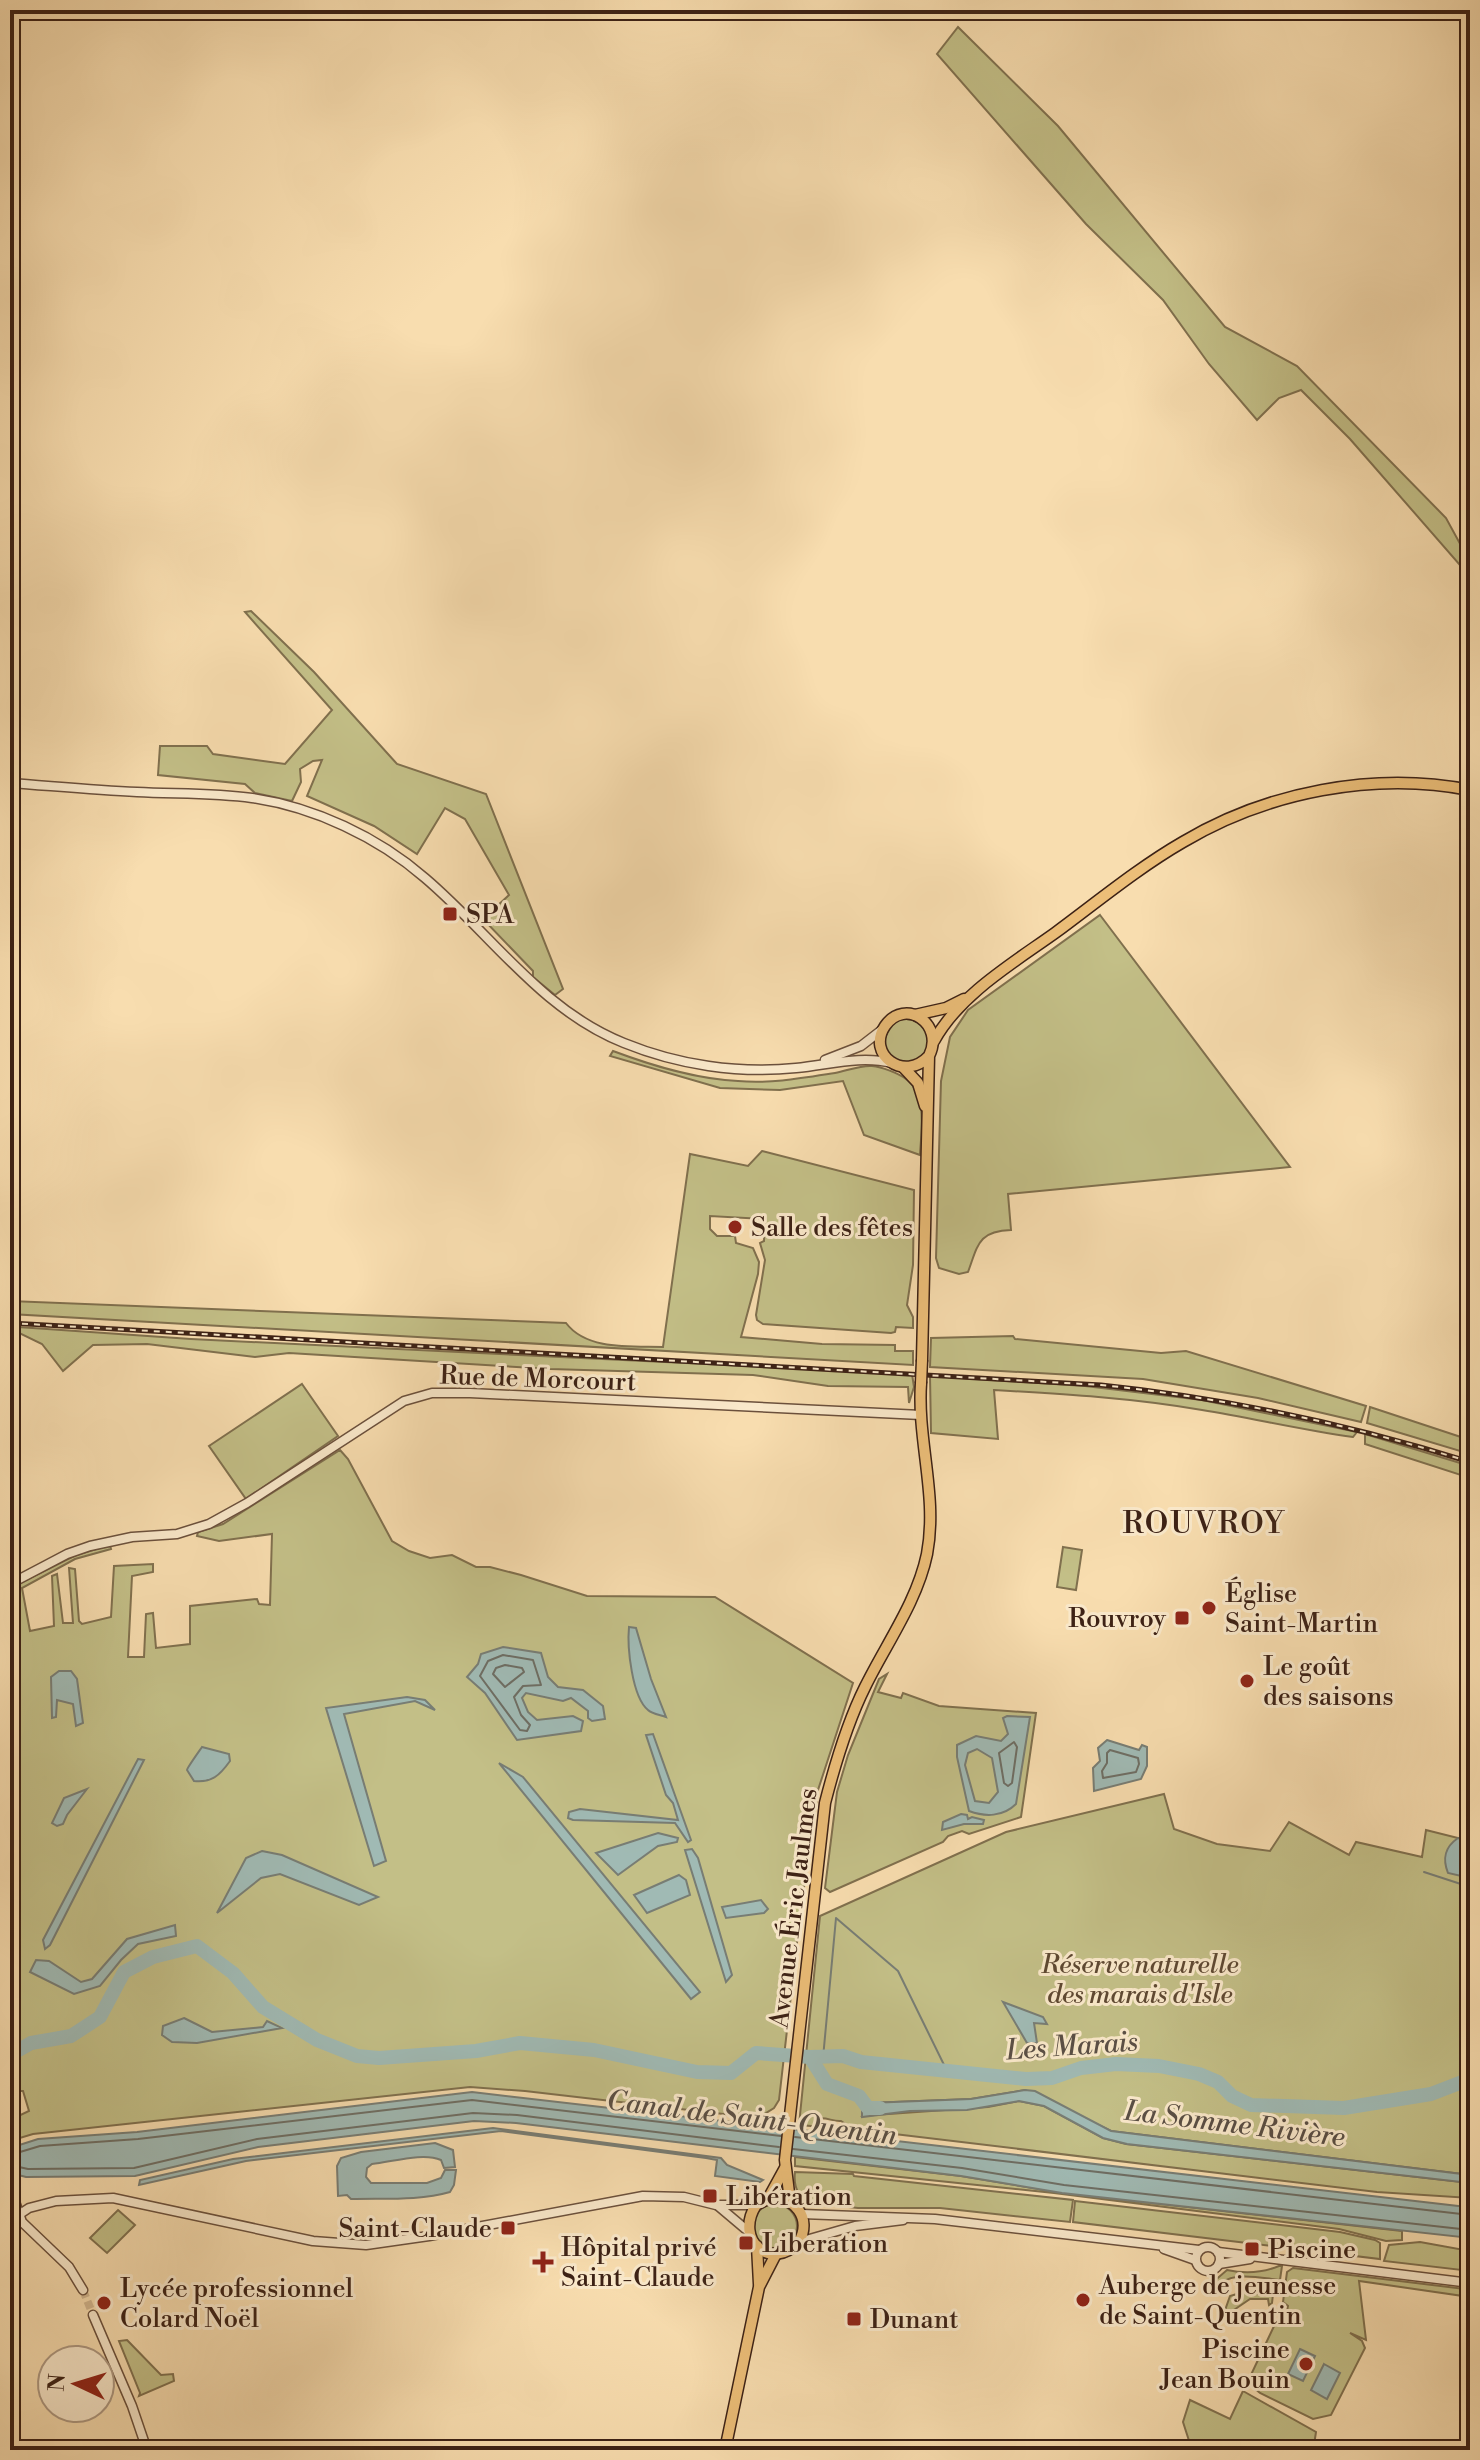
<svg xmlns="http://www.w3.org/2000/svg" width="1480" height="2460" viewBox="0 0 1480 2460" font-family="'Libre Bodoni',serif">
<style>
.green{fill:#c3bf87;stroke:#80704e;stroke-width:2}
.water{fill:#a0bab4;stroke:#787d74;stroke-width:2;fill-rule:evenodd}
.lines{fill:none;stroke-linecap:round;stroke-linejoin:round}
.shore{stroke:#6e6e64;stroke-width:2}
.stream{stroke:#787d74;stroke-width:2}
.river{stroke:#a0bab4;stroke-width:14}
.minor-tunnel{stroke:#d2b790;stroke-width:8;stroke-dasharray:8 4;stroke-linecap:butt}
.minor-casing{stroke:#6b503c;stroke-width:11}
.major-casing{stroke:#3c2115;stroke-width:13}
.minor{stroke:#fae9cb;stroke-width:8}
.major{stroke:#ecbe78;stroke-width:10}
.rail-casing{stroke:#3c2115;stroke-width:5}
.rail{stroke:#fae9cb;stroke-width:2;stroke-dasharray:6;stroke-linecap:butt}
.major-bridge-casing{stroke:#3c2115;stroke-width:13;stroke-linecap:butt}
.major-bridge{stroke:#ecbe78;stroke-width:10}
.poi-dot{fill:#8f2418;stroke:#fae9cb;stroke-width:3}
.labels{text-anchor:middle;stroke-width:6;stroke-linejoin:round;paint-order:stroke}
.poi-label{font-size:26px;fill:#3c2115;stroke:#fae9cb;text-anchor:start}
.street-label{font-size:26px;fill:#3c2115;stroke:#fae9cb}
.park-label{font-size:26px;font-style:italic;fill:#5e4832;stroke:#fae9cb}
.water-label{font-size:28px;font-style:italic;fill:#5a4f45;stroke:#fae9cb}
.quarter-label{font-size:30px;letter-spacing:2px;fill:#3c2115;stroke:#fae9cb}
</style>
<rect width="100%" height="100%" fill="#f8ddaf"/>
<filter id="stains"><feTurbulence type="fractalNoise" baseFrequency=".0025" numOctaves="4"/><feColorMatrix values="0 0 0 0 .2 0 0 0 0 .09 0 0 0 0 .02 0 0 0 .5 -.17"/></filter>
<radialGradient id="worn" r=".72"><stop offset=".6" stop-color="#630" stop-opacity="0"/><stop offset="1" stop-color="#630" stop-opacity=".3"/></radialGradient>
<g class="green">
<polygon points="958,27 1058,126 1225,327 1297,366 1446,518 1470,562 1470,585 1460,565 1350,439 1301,390 1279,398 1257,420 1209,364 1163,300 1086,224 937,54"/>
<polygon points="251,611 314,672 397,764 486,794 563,989 555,995 533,977 533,971 483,919 509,895 465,819 445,808 417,854 374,826 307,796 322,760 313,761 300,769 301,782 292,801 255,793 245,784 158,775 160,746 207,746 213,754 285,764 332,710 245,612"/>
<path d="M1100,915L1290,1167L1008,1194L1011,1230C978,1231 978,1245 968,1272L959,1274L939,1268L936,1258L941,1081L950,1037L968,1010Z"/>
<circle cx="906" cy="1041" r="22"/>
<path d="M613,1051C653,1066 695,1079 738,1081C770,1084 803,1078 835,1073C847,1071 860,1065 872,1066C882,1067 898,1073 906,1079C928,1095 921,1132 920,1155L864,1135L843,1081L780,1090L720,1088L610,1056Z"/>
<path d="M762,1151L914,1190L913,1265L907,1305L913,1317V1328L896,1327L895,1332L891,1333L763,1324L757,1320L756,1315L765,1260L760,1243L764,1241L765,1219L710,1216V1229L717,1236H735L736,1243L753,1248L759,1262L758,1274L741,1337L822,1344L895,1345V1351H913V1365L10,1314V1301L566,1323C587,1351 633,1346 663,1347L690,1154L748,1166Z"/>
<polygon points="18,1327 191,1339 912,1374 914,1387 909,1403 908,1387 828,1386 753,1375 550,1369 289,1353 255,1357 147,1344 93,1345 63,1371 42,1344 17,1332"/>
<polygon points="1013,1336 1015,1339 1161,1353 1186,1351 1366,1406 1361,1422 1258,1398 1143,1379 930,1367 931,1338"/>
<path d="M930,1376L1085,1386L1202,1400L1357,1432L1353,1437C1302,1430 1252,1418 1202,1410C1133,1398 1064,1394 994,1390L998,1439L931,1433Z"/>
<polygon points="302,1384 338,1436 246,1499 209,1446"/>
<polygon points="1370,1407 1470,1440 1470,1454 1367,1423"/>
<polygon points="1365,1434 1470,1466 1470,1478 1365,1444"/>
<polygon points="340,1450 348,1459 392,1541 409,1551 430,1558 452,1555 476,1567 490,1567 521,1575 587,1596 715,1597 853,1683 818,1790 801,1908 779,2100 774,2108 758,2118 525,2091 470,2087 33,2134 10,2141 10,2120 29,2111 23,2091 10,2091 10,1588 76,1555 110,1545 111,1549 75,1559 22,1588 30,1631 54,1626 52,1576 57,1574 63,1623 73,1623 69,1568 75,1569 79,1621 82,1624 111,1617 114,1566 153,1564 153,1572 132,1576 128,1657 144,1657 146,1614 153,1613 156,1648 190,1644 190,1606 257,1599 259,1604 270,1605 272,1534 219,1541 197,1536 198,1532 223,1524"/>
<polygon points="1063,1547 1082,1550 1076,1590 1057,1587"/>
<polygon points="887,1674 878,1692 901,1698 903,1693 939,1706 1036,1713 1021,1817 969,1834 962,1831 948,1836 943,1842 830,1892 825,1888 837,1792 848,1755 879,1679"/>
<path d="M1164,1794L1174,1829L1217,1844L1270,1851L1289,1822L1349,1855L1356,1842L1422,1857L1426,1830L1470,1841V2175L1111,2131L1025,2090L971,2099L868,2103L862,2116L988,2107L1019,2101L1044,2106L1103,2138L1126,2144L1470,2183V2198L1377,2192L886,2133L850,2127L841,2121C833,2122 825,2116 817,2119L836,2128L799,2125L820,1916L1006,1832Z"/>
<polygon points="795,2157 961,2176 1062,2193 1402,2231 1402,2240 1386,2241 1339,2229 1054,2193 795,2166"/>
<path d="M795,2172L853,2174L854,2176L1073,2200L1070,2222L940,2208H858L839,2206L824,2200L814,2205C800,2201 793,2188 795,2172Z"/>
<polygon points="1075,2201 1340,2232 1375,2240 1380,2243 1380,2259 1073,2222"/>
<circle cx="775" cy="2226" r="22"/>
<polygon points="118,2210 135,2225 107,2253 90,2238"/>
<polygon points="1420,2242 1470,2251 1470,2271 1384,2261 1389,2245"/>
<path d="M1279,2266H1282L1280,2280C1254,2277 1228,2269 1211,2293L1212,2283L1227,2270C1245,2274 1262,2273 1279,2266Z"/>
<polygon points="1293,2268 1465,2289 1470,2290 1470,2297 1359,2281 1366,2340 1350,2333 1362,2341 1365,2348 1331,2415 1313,2419 1260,2393 1253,2387 1254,2381 1249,2379 1275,2324 1285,2321 1288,2306 1283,2302 1287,2272"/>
<polygon points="1269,2290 1273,2294 1272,2303 1269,2305 1268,2299 1250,2299 1228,2314 1227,2318 1221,2315 1224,2313 1230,2296 1243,2292 1268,2295"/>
<polygon points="127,2340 161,2375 173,2374 174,2381 139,2396 140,2393 119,2341"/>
<polygon points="1243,2391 1316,2432 1314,2445 1309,2450 1192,2450 1183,2422 1190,2400 1230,2419"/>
</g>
<g class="water">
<path d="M629,1627L636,1628L651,1679L666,1717C661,1715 652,1714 648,1710C632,1697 627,1647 629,1627Z"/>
<polygon points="503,1647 541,1653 548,1677 558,1687 583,1690 603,1706 605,1719 592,1721 588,1718 588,1711 571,1698 563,1701 526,1693 522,1698 528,1712 537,1720 573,1716 583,1721 581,1731 517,1740 485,1693 467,1677 478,1664 481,1654"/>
<polygon points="59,1671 71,1671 77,1679 83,1723 76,1726 73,1704 57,1700 56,1717 52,1718 51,1677"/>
<polygon points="407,1697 425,1700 435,1710 415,1701 344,1714 386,1861 374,1866 326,1708"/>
<path d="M1007,1716L1030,1717L1016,1804C1003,1817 985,1817 969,1811L957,1757V1745L976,1736L1001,1741L1008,1734L1003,1718ZM977,1749L992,1758L998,1792L989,1803L975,1801L965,1765L968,1753Z"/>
<polygon points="653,1734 691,1840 688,1842 675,1823 573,1820 568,1818 569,1812 580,1809 678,1820 673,1803 666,1795 646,1735"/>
<polygon points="1107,1740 1139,1750 1142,1745 1147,1747 1147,1766 1141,1779 1094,1791 1093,1768 1100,1761 1098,1748"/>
<path d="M202,1747L229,1754L230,1761C220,1775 212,1783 194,1781L187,1770C187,1768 200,1750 202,1747Z"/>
<polygon points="138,1759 144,1760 50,1945 45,1949 43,1940"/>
<polygon points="499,1763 523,1777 700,1992 691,1999"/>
<polygon points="87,1789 67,1815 63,1824 57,1826 52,1823 64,1798"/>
<polygon points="961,1814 967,1815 968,1819 972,1817 984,1820 983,1824 964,1824 942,1830 943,1822"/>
<polygon points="658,1833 678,1838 677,1842 658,1846 618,1875 596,1853"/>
<path d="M1458,1838L1470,1841V1878L1448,1873C1442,1858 1445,1847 1458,1838Z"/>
<polygon points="692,1849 698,1858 732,1975 726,1982 685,1850"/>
<polygon points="262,1851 282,1855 378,1897 359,1905 280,1874 261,1878 217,1913 246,1858"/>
<polygon points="679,1875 686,1880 690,1895 647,1913 634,1895"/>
<polygon points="761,1900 768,1909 764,1913 726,1918 722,1907"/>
<polygon points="175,1925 176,1936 138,1944 121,1960 100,1986 74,1994 30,1972 36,1960 49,1961 81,1982 92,1979 127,1939"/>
<polygon points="1003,2002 1043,2017 1047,2024 1034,2023 1037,2043 1027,2043"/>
<polygon points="184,2018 212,2032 263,2027 267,2021 282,2028 197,2043 172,2042 162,2035 163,2026"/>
<polygon points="1025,2090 1035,2091 1111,2131 1470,2175 1470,2183 1127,2144 1103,2138 1044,2106 1019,2101 967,2110 910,2111 862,2117 862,2107 868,2103 971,2099"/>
<polygon points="472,2092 1467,2207 1470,2208 1470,2238 1062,2193 961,2176 516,2123 474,2121 258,2147 135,2176 26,2177 10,2173 10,2148 38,2139 137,2132"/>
<polygon points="493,2128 721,2158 727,2165 763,2180 760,2182 715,2176 717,2160 706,2158 501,2131 246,2161 139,2185 140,2180 233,2159"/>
<path d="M435,2143L453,2150L455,2167L444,2168L441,2160C423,2152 392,2162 372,2164L367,2168L366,2177L371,2183H427L441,2178L445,2170H456L454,2185L450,2192C419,2201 383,2198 351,2199L347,2195L338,2196L337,2166L341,2158L361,2152Z"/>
<polygon points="1300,2349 1315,2356 1303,2381 1288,2374"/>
<polygon points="1324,2364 1340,2373 1327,2399 1311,2390"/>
</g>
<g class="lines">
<g class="shore">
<polygon points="503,1655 533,1660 541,1685 523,1686 514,1697 521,1715 530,1725 527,1731 520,1730 480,1676 488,1661"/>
<polygon points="505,1665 522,1668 524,1672 505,1687 493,1674 496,1668"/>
<polygon points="1014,1742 1017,1747 1012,1783 1008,1786 1004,1783 999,1753"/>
<polygon points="1110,1750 1138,1758 1139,1764 1136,1772 1103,1778 1102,1771 1107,1763 1107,1753"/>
<polyline points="795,2137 1470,2215"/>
<polyline points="793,2149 962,2168 1064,2185 1470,2230"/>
<polyline points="10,2155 40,2146 138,2139 472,2100 781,2136"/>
<polyline points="10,2165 28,2169 134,2168 257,2139 473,2113 517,2115 779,2147"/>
</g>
<g class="stream">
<polyline points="1424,1872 1470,1887"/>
<polyline points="823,2058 836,1918 898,1971 948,2073"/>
</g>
<g class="river">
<polyline points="1470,2003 1470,2007"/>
<polyline points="10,2055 31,2043 71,2036 100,2017 124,1972 153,1957 197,1946 233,1973 263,2007 317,2040 357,2056 379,2058 476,2051 520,2043 594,2050 697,2072 731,2073 756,2053 810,2057 827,2084 859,2096 868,2108 880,2108"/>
<polyline points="810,2057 843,2056 861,2062 1026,2079 1052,2078 1081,2068 1116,2064 1159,2066 1199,2074 1218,2082 1232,2096 1251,2105 1344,2108 1431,2094 1470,2079"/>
</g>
<polyline class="minor-tunnel" points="83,2290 93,2315"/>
<defs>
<g id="minor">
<path d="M10,783C52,786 94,790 137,792C175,794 214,793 252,798C314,807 378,837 425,878C491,934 541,1010 624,1043C678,1065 738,1074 796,1068C829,1065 860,1055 892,1063"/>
<polyline points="825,1060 861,1046 883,1029"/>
<polyline points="10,1584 67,1554 90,1546 132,1537 177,1534 209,1524 247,1503 404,1401 432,1393 470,1393 921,1415"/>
<polyline points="10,2187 22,2222 69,2267 83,2290"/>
<polyline points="717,2205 749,2232"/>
<polyline points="802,2214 935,2219 1199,2250"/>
<polyline points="10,2215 20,2214 29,2208 56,2201 113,2198 313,2241 366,2245 429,2236 643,2196 684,2197 716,2205 756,2205"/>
<polyline points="799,2242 855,2226 903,2220"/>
<circle cx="1208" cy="2259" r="12"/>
<polyline points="1164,2249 1195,2260"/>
<polyline points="1218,2252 1470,2283"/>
<polyline points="1219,2264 1250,2259"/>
<polyline points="93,2315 132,2406 147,2450"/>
</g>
<g id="major">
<polyline points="915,1015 946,1008 964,999"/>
<path d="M934,1041C959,995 1013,963 1055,933C1097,902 1138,868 1183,842C1267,792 1374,771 1470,790"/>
<polyline points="903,1067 918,1083 925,1106"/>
<path d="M922,1360L929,1056C945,1024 905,997 885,1026C866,1054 904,1083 929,1056"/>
<path d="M768,2199C795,2195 812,2218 799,2242C770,2272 734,2240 756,2205L768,2199L785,2168"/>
<path d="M790,2201L785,2160L825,1803C835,1764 847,1723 865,1687C886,1644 917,1602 927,1554C938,1496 917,1441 921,1383"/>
<polyline points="757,2246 759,2284"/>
<polyline points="725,2450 759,2287 776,2254"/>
</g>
</defs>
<use href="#minor" class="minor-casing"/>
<use href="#major" class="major-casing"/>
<use href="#minor" class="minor"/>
<use href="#major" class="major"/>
<defs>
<path id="rail" d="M10,1323L1101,1385C1227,1398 1349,1424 1470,1462"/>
</defs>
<use href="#rail" class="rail-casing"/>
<use href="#rail" class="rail"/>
<defs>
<polyline id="major-bridge" points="921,1383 922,1360"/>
</defs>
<use href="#major-bridge" class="major-bridge-casing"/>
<use href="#major-bridge" class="major-bridge"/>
</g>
<g class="poi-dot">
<rect x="442" y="906" width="16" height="16" rx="4"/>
<circle cx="735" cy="1227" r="8"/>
<circle cx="1209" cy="1608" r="8"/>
<rect x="1174" y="1610" width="16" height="16" rx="4"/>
<circle cx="1247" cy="1681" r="8"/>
<rect x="702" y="2188" width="16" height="16" rx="4"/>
<rect x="500" y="2220" width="16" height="16" rx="4"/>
<rect x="738" y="2235" width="16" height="16" rx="4"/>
<rect x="1244" y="2241" width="16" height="16" rx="4"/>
<path d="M539 2250h8v8h8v8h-8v8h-8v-8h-8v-8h8z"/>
<circle cx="1083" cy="2300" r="8"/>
<circle cx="104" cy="2303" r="8"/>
<rect x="846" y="2311" width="16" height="16" rx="4"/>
<circle cx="1306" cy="2364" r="8"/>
</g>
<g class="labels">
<g class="poi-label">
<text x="466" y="923">SPA</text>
<text x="751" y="1236">Salle des fêtes</text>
<text x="1225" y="1602">Église<tspan x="1225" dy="30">Saint-Martin</tspan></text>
<text x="1166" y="1627" text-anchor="end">Rouvroy</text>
<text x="1263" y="1675">Le goût<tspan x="1263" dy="30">des saisons</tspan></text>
<text x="726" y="2205">Libération</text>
<text x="492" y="2237" text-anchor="end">Saint-Claude</text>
<text x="762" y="2252">Liberation</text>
<text x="561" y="2256">Hôpital privé<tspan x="561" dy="30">Saint-Claude</tspan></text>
<text x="1268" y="2258">Piscine</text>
<text x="1099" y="2294">Auberge de jeunesse<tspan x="1099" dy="30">de Saint-Quentin</tspan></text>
<text x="120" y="2297">Lycée professionnel<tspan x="120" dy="30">Colard Noël</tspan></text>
<text x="870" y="2328">Dunant</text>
<text x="1290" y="2358" text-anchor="end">Piscine<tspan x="1290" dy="30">Jean Bouin</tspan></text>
</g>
<g class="street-label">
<text transform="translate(538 1378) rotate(2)" y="9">Rue de Morcourt</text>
<text transform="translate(793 1908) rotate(-83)" y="9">Avenue Éric Jaulmes</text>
</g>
<g class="park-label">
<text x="1140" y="1973">Réserve naturelle<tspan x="1140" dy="30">des marais d'Isle</tspan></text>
</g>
<g class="water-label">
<text transform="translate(1072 2045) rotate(-4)" y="10">Les Marais</text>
<text transform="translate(752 2117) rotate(7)" y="10">Canal de Saint-Quentin</text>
<text transform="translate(1235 2123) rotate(7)" y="10">La Somme Rivière</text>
</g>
<g class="quarter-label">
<text x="1204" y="1533">ROUVROY</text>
</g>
</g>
<rect width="1480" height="2460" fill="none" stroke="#f8ddaf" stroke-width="40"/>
<rect x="12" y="12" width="1456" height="2436" fill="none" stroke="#3c2115" stroke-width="4"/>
<rect x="20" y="20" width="1440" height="2420" fill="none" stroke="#3c2115" stroke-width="2"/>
<g transform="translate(76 2384) rotate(274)"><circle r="38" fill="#fae9cb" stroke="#ae9982" stroke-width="2"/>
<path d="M0-6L14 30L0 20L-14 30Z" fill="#8f2418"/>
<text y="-12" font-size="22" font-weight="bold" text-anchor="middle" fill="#3c2115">N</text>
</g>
<rect width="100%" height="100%" filter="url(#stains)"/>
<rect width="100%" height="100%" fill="url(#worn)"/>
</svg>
